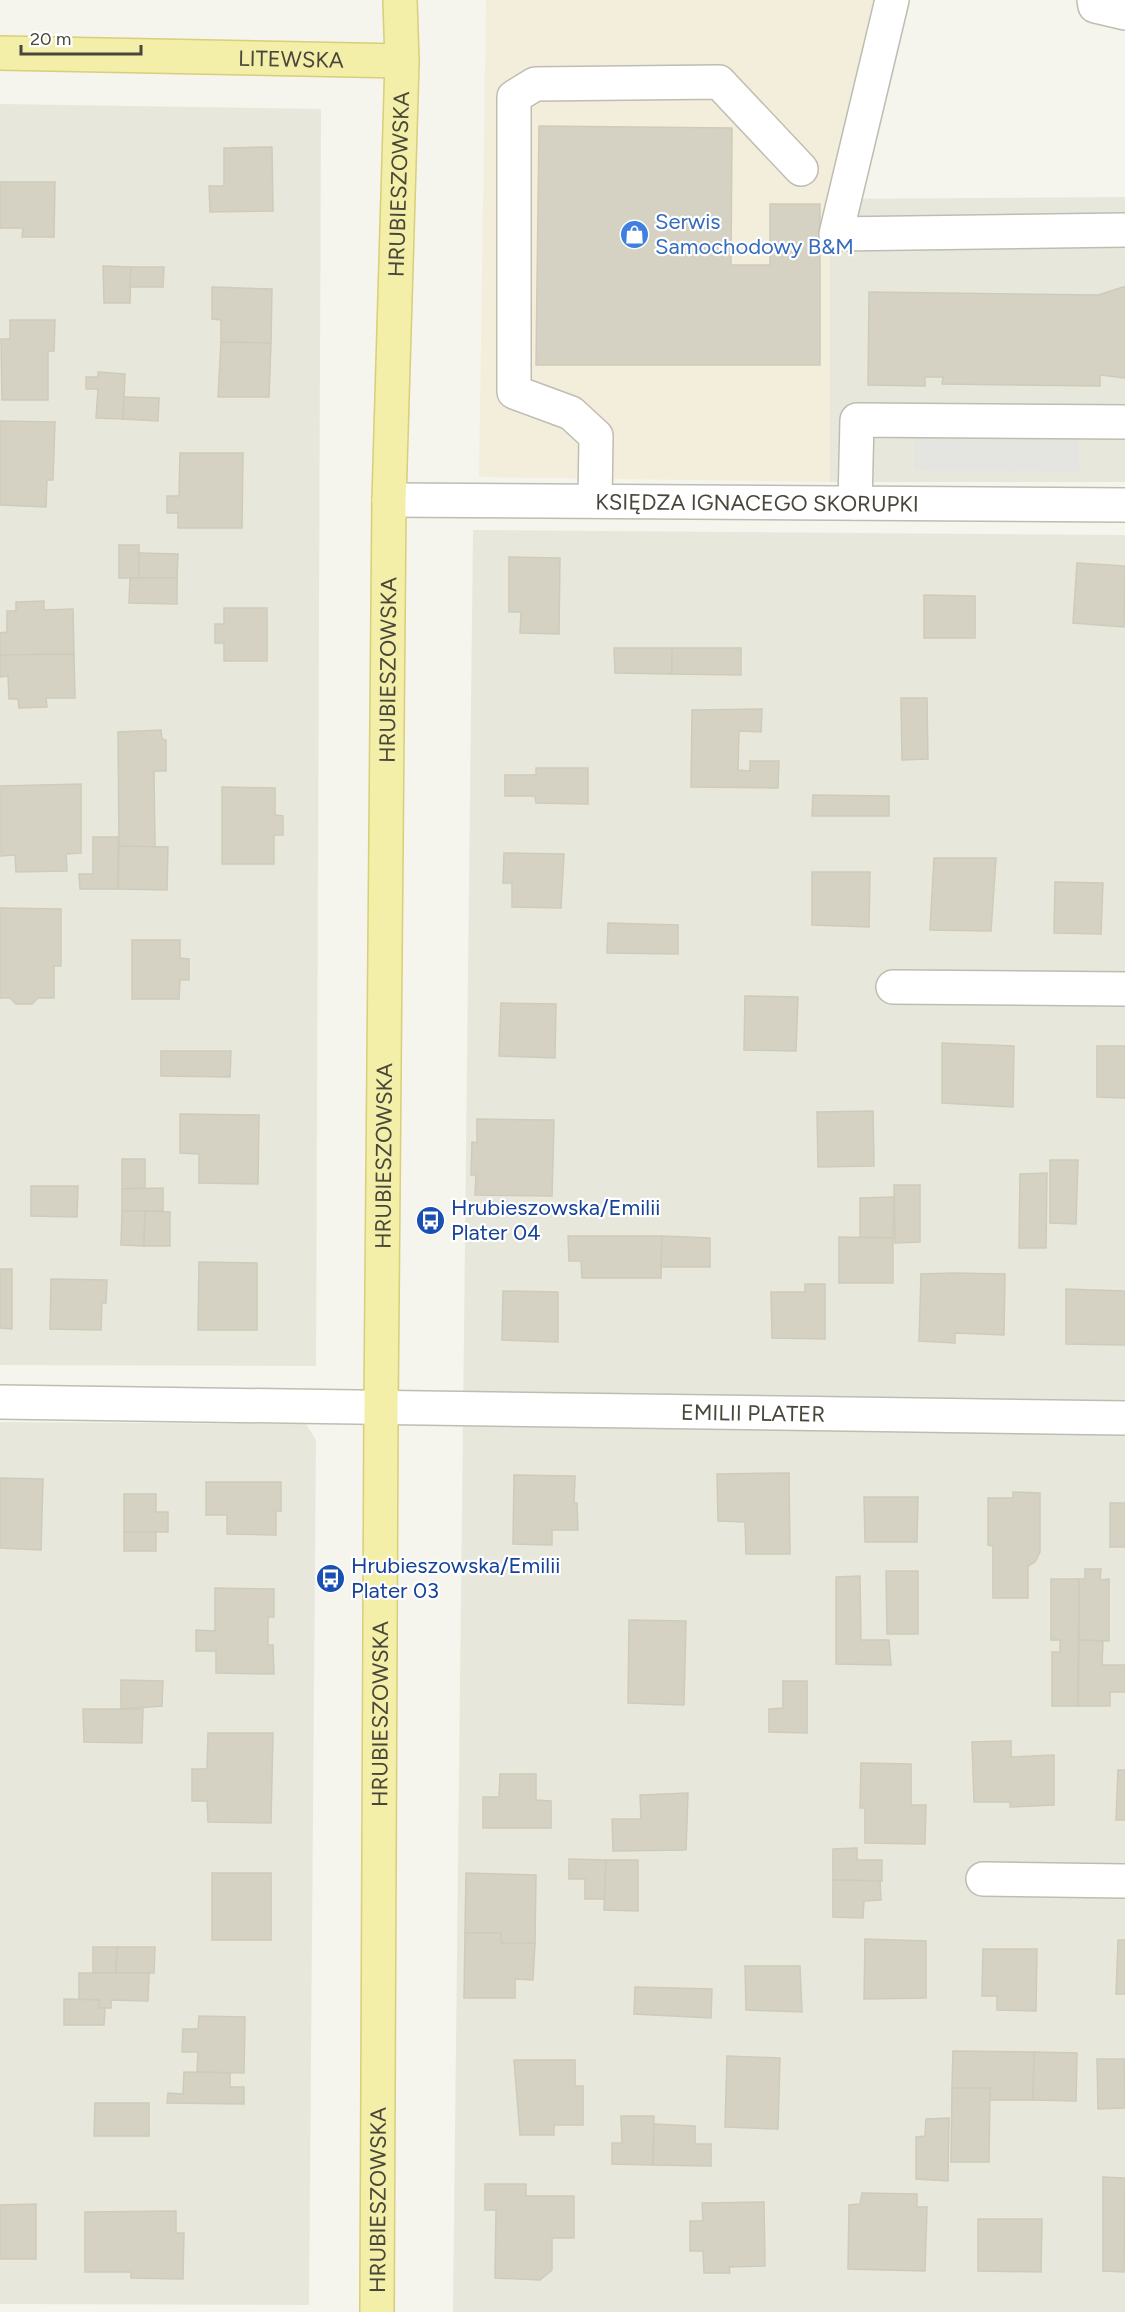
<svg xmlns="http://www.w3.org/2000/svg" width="1125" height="2312" viewBox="0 0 1125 2312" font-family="Figtree,sans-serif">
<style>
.residential{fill:#e8e7dc}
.commercial{fill:#f3eedc}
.parking{fill:#e4e4e0}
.building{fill:#d5d2c4;stroke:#cfcbb8;stroke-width:1.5}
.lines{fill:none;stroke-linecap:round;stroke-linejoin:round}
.minor-casing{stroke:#bfbdb0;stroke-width:36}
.major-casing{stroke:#d7cf79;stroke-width:36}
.minor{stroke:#fff;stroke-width:33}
.major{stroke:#f3eea8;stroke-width:33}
.labels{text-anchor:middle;stroke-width:4.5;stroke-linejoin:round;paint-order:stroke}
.street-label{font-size:22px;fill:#49463b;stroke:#fff}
.shop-label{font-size:22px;fill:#366cbe;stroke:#fff;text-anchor:start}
.transit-label{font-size:22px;fill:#164399;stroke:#fff;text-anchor:start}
</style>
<rect width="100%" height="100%" fill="#f5f4ed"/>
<g class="residential">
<polygon points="0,104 321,109 316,1366 0,1365"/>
<polygon points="1125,197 1125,482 830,482 830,258 834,199"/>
<polygon points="473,530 1125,535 1125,2312 453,2312"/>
<polygon points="0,1422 306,1424 316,1440 309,2305 0,2304"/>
</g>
<polygon class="commercial" points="486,0 885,0 834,199 830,258 830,482 479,477"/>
<polygon class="parking" points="915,438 1079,439 1079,471 914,470"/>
<g class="building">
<polygon points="539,126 732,128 731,265 770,265 770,204 820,204 820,365 536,365"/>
<polygon points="272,147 273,211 210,212 209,186 224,186 224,148"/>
<polygon points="0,182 55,182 54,237 22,237 23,228 0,228"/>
<polygon points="103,266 131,267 130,303 104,303"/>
<polygon points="131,267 164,267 163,287 130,287"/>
<polygon points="212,287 272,289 271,343 221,342 221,320 212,319"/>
<polygon points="1123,287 1125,287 1125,378 1100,375 1100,386 942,384 943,377 925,377 925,386 868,385 869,292 1098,295"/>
<polygon points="10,320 55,320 54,351 48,351 48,400 2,400 1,339 10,339"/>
<polygon points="221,342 271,343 269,397 218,397"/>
<polygon points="98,372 125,374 123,419 96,418 98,389 86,389 86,377 98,377"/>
<polygon points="124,397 159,398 158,421 123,419"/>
<polygon points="0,421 55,422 53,480 47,480 46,507 0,505"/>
<polygon points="180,453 243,453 242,528 178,528 178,513 167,513 167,496 179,496"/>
<rect x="119" y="545" width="20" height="33"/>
<polygon points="139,553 178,554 177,578 139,578"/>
<polygon points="509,557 560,558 559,634 520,633 521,612 509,612"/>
<polygon points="1077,563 1125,566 1124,627 1073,623"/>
<polygon points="130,578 177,578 177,604 129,603"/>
<polygon points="924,595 975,596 975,638 924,638"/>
<polygon points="44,601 44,610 73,609 74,654 0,655 0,633 7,632 7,611 16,611 16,602"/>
<polygon points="224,608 267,608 267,661 224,661 224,643 215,643 215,624 224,624"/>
<polygon points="614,648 672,648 672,674 615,673"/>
<polygon points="672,648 741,648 741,675 672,674"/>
<polygon points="74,654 75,698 46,698 47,707 19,708 18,699 9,699 8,676 0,677 0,655"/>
<polygon points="901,698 927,698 928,759 902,760"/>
<polygon points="762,709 761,732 739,731 738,770 750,771 750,761 779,761 778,788 691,787 692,710"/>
<polygon points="161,730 162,739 166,740 166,771 154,771 155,847 119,846 118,732"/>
<polygon points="536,768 588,768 588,804 536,803 535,796 505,796 505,775 536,775"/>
<polygon points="81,784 81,853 66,854 67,871 16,872 15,855 1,856 1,786"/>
<polygon points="222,787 275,788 275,815 283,816 283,835 274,835 274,864 222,864"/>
<polygon points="813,795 889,796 889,816 812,816"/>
<polygon points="93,837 118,837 118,889 80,889 79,874 93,874"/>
<polygon points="119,846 168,847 167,890 118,889"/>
<polygon points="504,853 564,854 561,908 512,907 512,883 503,883"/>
<polygon points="934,858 996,858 991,931 930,930"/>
<polygon points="812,872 870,872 869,927 812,925"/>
<polygon points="1055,882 1103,883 1101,934 1054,933"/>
<polygon points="0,908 61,909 61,966 54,966 54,998 38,998 32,1004 16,1004 10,998 0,998"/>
<polygon points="608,923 678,925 678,954 607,953"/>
<polygon points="132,940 180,940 180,958 189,959 189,980 180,980 179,999 132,999"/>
<polygon points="745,996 798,997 796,1051 744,1050"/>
<polygon points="501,1003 556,1004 555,1058 499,1056"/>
<polygon points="942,1043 1014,1046 1013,1107 942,1103"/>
<polygon points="1097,1046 1125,1046 1125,1098 1097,1097"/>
<polygon points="161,1051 231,1051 230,1077 161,1076"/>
<polygon points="873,1111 874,1166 818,1167 817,1112"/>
<polygon points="180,1114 259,1115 258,1184 199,1183 199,1154 180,1153"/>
<polygon points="477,1119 554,1120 552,1196 475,1195 476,1175 471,1175 472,1142 477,1143"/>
<polygon points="122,1159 145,1159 145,1188 122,1189"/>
<polygon points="1050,1160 1078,1160 1076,1224 1050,1223"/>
<polygon points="1047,1173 1046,1248 1019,1248 1020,1174"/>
<polygon points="894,1185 920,1185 920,1242 895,1243"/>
<polygon points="31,1186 78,1186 77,1217 31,1216"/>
<polygon points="163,1188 163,1211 122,1211 122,1189"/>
<polygon points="894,1197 893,1238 860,1237 860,1198"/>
<polygon points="122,1211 145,1211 144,1246 121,1245"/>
<polygon points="145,1211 170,1212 170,1246 144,1246"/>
<polygon points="568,1236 662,1236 661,1278 582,1278 581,1261 569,1261"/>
<polygon points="662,1236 710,1238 710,1267 661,1267"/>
<polygon points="839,1237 893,1238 893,1283 839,1283"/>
<polygon points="199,1262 257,1263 257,1330 198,1330"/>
<polygon points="0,1269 12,1269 12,1329 0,1328"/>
<polygon points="953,1273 1005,1274 1004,1335 955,1333 955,1343 919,1341 921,1274"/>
<polygon points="51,1279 107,1280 106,1303 102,1303 101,1330 50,1329"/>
<polygon points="805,1284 825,1284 825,1339 772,1338 771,1292 805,1292"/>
<polygon points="1066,1289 1125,1291 1125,1345 1066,1344"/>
<polygon points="503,1291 558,1292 558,1342 502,1340"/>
<polygon points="789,1473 790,1554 746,1554 745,1522 718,1521 717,1474"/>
<polygon points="514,1475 575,1476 574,1503 577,1503 578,1530 552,1530 552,1545 513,1544"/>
<polygon points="0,1478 43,1479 41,1550 0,1548"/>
<polygon points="206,1482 281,1482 281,1511 276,1511 276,1535 227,1534 227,1515 206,1515"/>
<polygon points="1013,1492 1040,1493 1040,1552 1035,1562 1028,1566 1028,1598 993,1598 993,1546 988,1545 988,1498 1013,1498"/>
<polygon points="124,1494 156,1494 156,1512 168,1512 168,1532 124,1532"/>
<polygon points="864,1497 918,1497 917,1542 865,1542"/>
<rect x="1110" y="1503" width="15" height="44"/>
<rect x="124" y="1532" width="32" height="19"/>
<polygon points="1085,1569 1101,1569 1100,1580 1109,1579 1109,1641 1079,1640 1079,1579 1085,1579"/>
<polygon points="886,1571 918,1571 918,1634 887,1634"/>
<polygon points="860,1576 861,1640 889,1640 891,1665 836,1664 836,1577"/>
<polygon points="1051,1579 1079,1579 1078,1706 1052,1706 1052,1652 1060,1652 1060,1640 1051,1640"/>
<polygon points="215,1588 274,1589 274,1617 268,1617 268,1645 273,1645 274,1674 216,1673 216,1651 196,1651 196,1630 215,1631"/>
<polygon points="629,1620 686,1621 684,1705 628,1703"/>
<polygon points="1079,1640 1103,1641 1102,1665 1125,1665 1125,1692 1110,1692 1110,1706 1078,1706"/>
<polygon points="121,1680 163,1681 162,1706 121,1709"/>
<polygon points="783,1681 807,1681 807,1733 769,1732 769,1709 783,1708"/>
<polygon points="83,1709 143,1709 142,1743 84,1742"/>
<polygon points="208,1733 273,1733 271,1823 208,1822 207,1801 192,1801 192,1769 207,1769"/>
<polygon points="1011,1741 1011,1757 1054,1755 1054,1805 1010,1807 1010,1802 974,1802 972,1742"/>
<polygon points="861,1763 911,1764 911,1805 926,1805 925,1844 865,1843 865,1808 860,1808"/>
<polygon points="1118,1770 1125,1770 1125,1820 1116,1820"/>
<polygon points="500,1774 536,1774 536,1800 551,1801 551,1828 483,1828 483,1797 499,1797"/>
<polygon points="688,1793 686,1850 613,1851 612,1819 641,1819 640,1795"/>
<polygon points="857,1848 857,1860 882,1860 882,1881 833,1880 833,1849"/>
<polygon points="569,1859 606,1860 605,1899 585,1899 585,1879 569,1879"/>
<polygon points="606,1860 638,1860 638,1911 604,1910"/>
<rect x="212" y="1873" width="59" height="67"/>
<polygon points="466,1873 536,1875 535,1943 501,1943 501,1933 465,1933"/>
<polygon points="833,1880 880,1881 881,1900 864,1901 863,1918 833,1917"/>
<polygon points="465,1933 501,1933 501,1943 535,1943 533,1980 515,1979 515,1998 464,1998"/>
<polygon points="865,1939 926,1941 926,1998 864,1999"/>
<polygon points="1118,1940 1125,1940 1125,1994 1116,1994"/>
<polygon points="93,1947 117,1947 116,1973 93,1973"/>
<polygon points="117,1947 155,1947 154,1973 116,1973"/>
<polygon points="983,1949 1037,1949 1036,2011 997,2010 997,1996 982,1996"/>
<polygon points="745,1966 800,1966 802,2012 746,2010"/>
<polygon points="79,1973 149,1973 148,2001 111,2000 111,2008 99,2008 99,2000 79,1999"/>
<polygon points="635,1987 712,1989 711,2018 634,2014"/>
<polygon points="64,1999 99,2000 99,2008 105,2008 104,2025 64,2025"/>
<polygon points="199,2016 245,2017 244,2073 197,2072 198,2052 182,2052 183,2029 198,2029"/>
<polygon points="953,2051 1034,2052 1033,2100 990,2100 990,2088 952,2088"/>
<polygon points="1034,2052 1077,2053 1076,2101 1033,2100"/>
<polygon points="727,2056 780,2058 778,2129 725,2127"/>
<polygon points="1097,2059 1124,2059 1125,2108 1098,2109"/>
<polygon points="514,2060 575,2060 575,2086 583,2086 583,2125 554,2125 554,2135 520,2135"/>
<polygon points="184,2072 230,2073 230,2087 244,2087 244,2104 167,2103 168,2093 183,2094"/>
<polygon points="952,2088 990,2088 989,2162 951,2162"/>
<polygon points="95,2103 149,2103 149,2136 94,2136"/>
<polygon points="621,2116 654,2116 653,2165 612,2164 612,2143 622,2143"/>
<polygon points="949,2118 948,2181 916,2179 916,2137 925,2136 926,2119"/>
<polygon points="654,2124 695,2126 695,2144 711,2144 711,2166 653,2165"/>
<polygon points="1103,2177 1125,2178 1124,2272 1103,2271"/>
<polygon points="485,2184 526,2184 526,2196 574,2196 574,2238 552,2238 552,2270 540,2280 495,2278 496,2210 485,2210"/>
<polygon points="862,2193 917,2194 917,2207 927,2207 925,2271 848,2269 849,2205 860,2204"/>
<polygon points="764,2202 765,2266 729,2267 730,2273 704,2273 703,2251 690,2251 690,2221 703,2221 702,2203"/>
<polygon points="36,2204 36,2259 0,2259 0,2205"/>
<polygon points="176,2211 176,2233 184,2233 183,2279 131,2278 131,2272 85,2272 85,2212"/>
<polygon points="978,2219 1042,2219 1041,2272 978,2271"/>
</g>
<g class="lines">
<defs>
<g id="minor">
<polyline points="892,0 836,234 1125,230"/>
<polyline points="1094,0 1095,6 1125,13"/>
<path id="s1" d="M389,500L1125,505"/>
<polyline points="595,501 596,436 571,413 514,392 514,97 535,84 719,82 801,169"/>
<polyline points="855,503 857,420 1125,422"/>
<polyline points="893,987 1125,989"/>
<path id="s2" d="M0,1402L1125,1418"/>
<polyline points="983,1879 1125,1881"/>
</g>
<g id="major">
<path id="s3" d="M0,53L402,61"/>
<path id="s4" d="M377,2312L381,1406L389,500L402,61L400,0"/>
</g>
</defs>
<use href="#minor" class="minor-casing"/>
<use href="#major" class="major-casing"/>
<use href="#minor" class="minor"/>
<use href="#major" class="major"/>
</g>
<defs>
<symbol id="shop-disc" viewBox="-11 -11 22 22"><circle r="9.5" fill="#3f7fe0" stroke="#fff"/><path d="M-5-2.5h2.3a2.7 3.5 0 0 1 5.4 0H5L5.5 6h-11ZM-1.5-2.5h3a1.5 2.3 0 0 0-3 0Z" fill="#fff"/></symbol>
<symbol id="bus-disc" viewBox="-11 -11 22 22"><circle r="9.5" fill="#1a4fb4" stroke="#fff"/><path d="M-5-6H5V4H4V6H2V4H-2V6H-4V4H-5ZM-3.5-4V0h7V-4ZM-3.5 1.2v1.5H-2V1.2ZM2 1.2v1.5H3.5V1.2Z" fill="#fff"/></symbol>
</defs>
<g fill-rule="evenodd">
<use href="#shop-disc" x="618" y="218" width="33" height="33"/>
<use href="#bus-disc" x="414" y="1204" width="33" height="33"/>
<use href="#bus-disc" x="314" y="1562" width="33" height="33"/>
</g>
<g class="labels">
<g class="street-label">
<text dy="8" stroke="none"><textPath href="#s3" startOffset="291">LITEWSKA</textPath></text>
<text dy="8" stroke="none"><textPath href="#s4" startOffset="2128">HRUBIESZOWSKA</textPath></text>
<text dy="8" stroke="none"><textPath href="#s1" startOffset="368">KSIĘDZA IGNACEGO SKORUPKI</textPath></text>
<text dy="8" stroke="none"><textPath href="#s4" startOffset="1642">HRUBIESZOWSKA</textPath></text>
<text dy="8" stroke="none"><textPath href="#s4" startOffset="1156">HRUBIESZOWSKA</textPath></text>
<text dy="8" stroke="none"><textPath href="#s2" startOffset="753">EMILII PLATER</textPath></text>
<text dy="8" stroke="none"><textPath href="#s4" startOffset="598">HRUBIESZOWSKA</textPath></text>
<text dy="8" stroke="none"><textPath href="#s4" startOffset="112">HRUBIESZOWSKA</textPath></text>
</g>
<g class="shop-label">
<text x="655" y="229">Serwis<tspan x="655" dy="25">Samochodowy B&amp;M</tspan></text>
</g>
<g class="transit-label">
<text x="451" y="1215">Hrubieszowska/Emilii<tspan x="451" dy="25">Plater 04</tspan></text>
<text x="351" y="1573">Hrubieszowska/Emilii<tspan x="351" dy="25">Plater 03</tspan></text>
</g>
</g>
<path d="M21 45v9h120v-9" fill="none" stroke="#49463b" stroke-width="3"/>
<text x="30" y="45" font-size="18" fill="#49463b" stroke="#ffffff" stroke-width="4.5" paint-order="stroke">20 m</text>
</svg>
